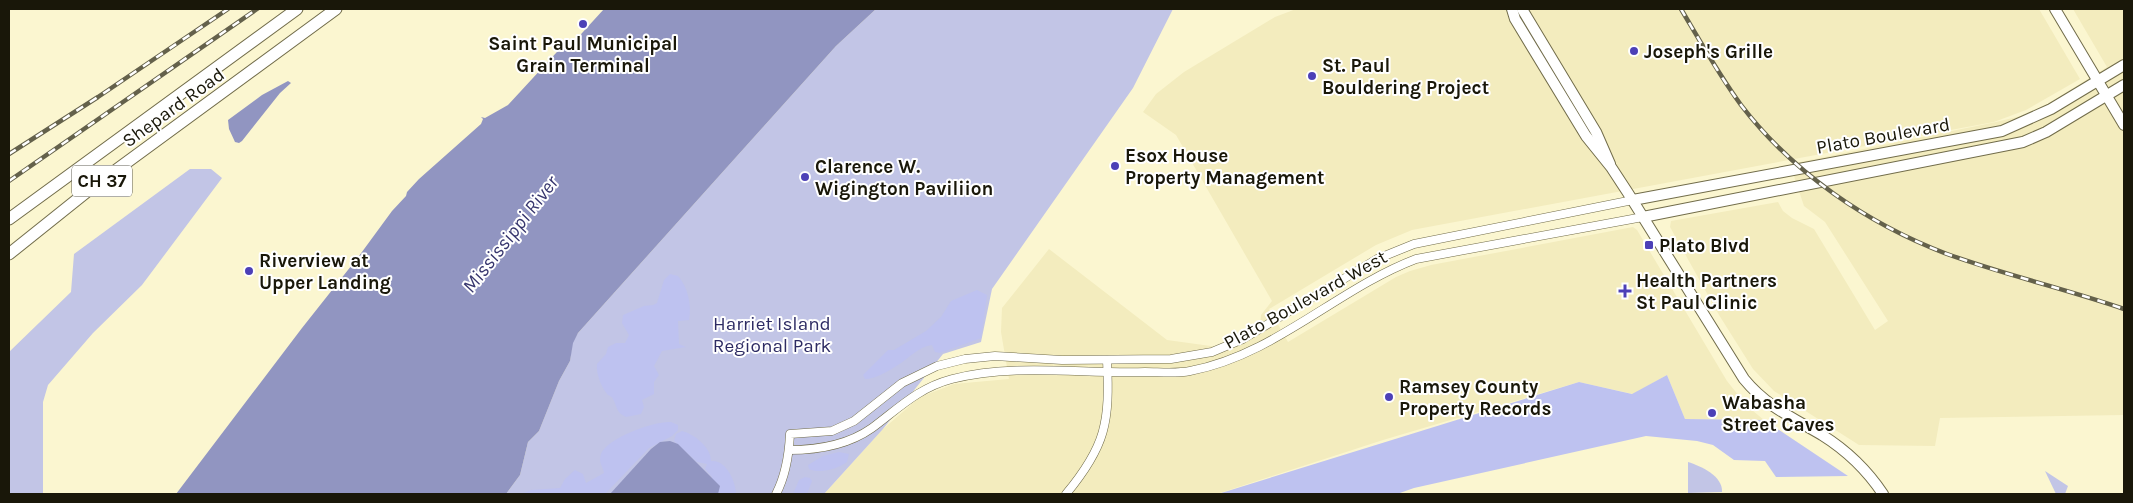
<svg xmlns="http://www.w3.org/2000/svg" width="2133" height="503" viewBox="0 0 2133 503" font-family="Karla,sans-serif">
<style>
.built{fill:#f3ecbe}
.green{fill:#c2c5e6}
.forest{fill:#bec2f0}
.water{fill:#9195c1}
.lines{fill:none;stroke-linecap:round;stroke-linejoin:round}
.minor-casing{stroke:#716c4a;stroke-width:9}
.major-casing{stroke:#716c4a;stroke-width:12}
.highway-casing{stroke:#716c4a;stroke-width:13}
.minor{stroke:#fff;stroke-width:8}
.major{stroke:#fff;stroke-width:10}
.highway{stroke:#fff;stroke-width:11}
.rail-casing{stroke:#64614b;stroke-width:4.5}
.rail{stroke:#fff;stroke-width:2.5;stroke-dasharray:8;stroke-linecap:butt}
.poi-dot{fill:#4c40b7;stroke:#fff;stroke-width:2}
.labels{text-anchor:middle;stroke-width:4;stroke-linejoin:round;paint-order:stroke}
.shield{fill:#fff;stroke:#5e5d53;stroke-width:1}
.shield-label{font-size:18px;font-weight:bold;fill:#191709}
.poi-label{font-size:19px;font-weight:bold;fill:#191709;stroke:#fff;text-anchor:start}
.street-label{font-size:19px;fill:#191709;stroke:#fff}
.park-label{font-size:19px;fill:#2d2b63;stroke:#fff}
.water-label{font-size:20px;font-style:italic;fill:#37366e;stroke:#fff}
</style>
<rect width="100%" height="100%" fill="#fbf6d0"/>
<g class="built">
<polygon points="1296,9 2039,9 2080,79 2026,110 1994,122 1412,230 1376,245 1269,309 1288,342 1396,277 1410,271 1431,265 1633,227 1637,230 1727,381 1747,406 1764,420 1685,419 1667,375 1633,394 1579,382 1383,440 1217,494 824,494 883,429 920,397 954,384 1009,379 1001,332 1002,308 1049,249 1167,340 1218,347 1260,327 1261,315 1272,301 1176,135 1143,112 1156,94 1184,72 1275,17"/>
<polygon points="2073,9 2124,9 2124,415 1940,418 1935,446 1859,445 1774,391 1753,369 1719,315 1670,227 1671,221 1778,202 1783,211 1792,218 1814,229 1875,330 1888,321 1825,222 1804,206 1790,164 1996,122 2025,115 2049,103 2107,67"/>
</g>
<g class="green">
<polygon points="876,9 1173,9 1133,88 992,289 981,342 943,354 883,429 824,494 506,494 520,475 528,442 539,431 559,381 570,361 572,343 578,333 836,46"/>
<polygon points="190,169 211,169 222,178 142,285 93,333 48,385 43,402 43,494 9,494 9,352 71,292 74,254"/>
<path d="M1688,462C1701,466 1723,476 1722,492L1688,493Z"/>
<polygon points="2045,471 2068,486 2065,494 2056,494"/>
</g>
<g class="forest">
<path d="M670,274L678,276C688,287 692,306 689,320L678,321L679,344L686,347L662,351L654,366L659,375L654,382V394L642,400L644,407L641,414L626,417C616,413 617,406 613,399C612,396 609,396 607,394C601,386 596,374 597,364L606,354L608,347L616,343H625L629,335L622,323L623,315L644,306L653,305L657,303L664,280Z"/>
<path d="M977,290L987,295L981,338L940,353L935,352L932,345C919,346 908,359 898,365C889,371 875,379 865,379L863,375L888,350H894L926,331L941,317L951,301Z"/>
<polygon points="1667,375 1685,419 1764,420 1848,476 1776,477 1765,461 1734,460 1713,445 1697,441 1646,436 1414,488 1397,494 1218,494 1579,382 1632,394"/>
<path d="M671,422L678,425V430L672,436L649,448L605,494H521L531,490L560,488L565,479L575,470L583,474L586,483L604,473C603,466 598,463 601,454C607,438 654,421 671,422Z"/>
<path d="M682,431C694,434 711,447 711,461C726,459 736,482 736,494H708L712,477L705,469L707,464L697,462L674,441L676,434Z"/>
<path d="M839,452L849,454L847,462C838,469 819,474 809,469L808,465L823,456Z"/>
<polygon points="805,477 810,478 812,481 807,494 793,494 799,480"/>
</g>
<g class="water">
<polygon points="604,9 876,9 836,46 578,333 573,343 570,361 559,381 539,431 528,442 520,475 506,494 176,494 302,328 359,256 392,211 406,196 407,192 419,179 481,124 483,119 481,117 485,118 508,105 568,40 572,44"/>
<polygon points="288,81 291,83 280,93 242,141 239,143 235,142 229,129 228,120 262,95"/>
<polygon points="670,441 678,444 720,486 718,494 610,494 651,449 660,442"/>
</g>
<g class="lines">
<defs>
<g id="minor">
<path d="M789,450C818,450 848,445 872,428C899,408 918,388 952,379C1014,363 1081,374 1145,372C1159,372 1176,374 1190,371C1275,355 1337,289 1416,259L1643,217"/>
<path d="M776,494C785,477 789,454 790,434L832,431L854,421L902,383L937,366L965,359L995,356L1062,360L1171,359L1212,352L1243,339L1377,259L1414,244L1633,200"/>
<path d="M1066,494C1106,446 1110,422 1107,360"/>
</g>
<g id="major">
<path d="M1512,9L1515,19L1586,136L1611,167L1628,193L1744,379C1766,406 1793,418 1822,435C1846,450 1867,470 1883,494"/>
<polyline points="1522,9 1596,132 1610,164"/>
<polyline points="2055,9 2124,125"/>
<polyline points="1633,200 2002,131 2051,109 2124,65"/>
<polyline points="1643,217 2023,142 2046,132 2124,85"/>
</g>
<g id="highway">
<polyline points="9,219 297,9"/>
<polyline points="9,254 89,190 336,9"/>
</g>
</defs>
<use href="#minor" class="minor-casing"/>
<use href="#major" class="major-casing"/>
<use href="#highway" class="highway-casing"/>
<use href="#minor" class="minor"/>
<use href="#major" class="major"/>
<use href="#highway" class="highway"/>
<defs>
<g id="rail">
<path d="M1681,9C1700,41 1719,75 1741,105C1793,173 1868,224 1947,254C2005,275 2066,289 2124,309"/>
<polyline points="9,154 98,97 228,9"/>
<polyline points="9,181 257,9"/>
</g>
</defs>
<use href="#rail" class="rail-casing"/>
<use href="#rail" class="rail"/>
</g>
<g class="poi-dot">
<circle cx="583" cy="24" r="5"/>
<circle cx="1634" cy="51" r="5"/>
<circle cx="1312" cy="76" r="5"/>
<circle cx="1115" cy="166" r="5"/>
<circle cx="805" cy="177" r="5"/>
<rect x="1644" y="240" width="10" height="10" rx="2.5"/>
<circle cx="249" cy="271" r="5"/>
<path d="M1622.5 283.5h5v5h5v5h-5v5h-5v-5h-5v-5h5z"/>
<circle cx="1389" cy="397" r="5"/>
<circle cx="1712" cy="413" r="5"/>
</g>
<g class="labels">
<rect class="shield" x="72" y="165.5" width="60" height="31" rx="4"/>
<g class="shield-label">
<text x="102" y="187">CH 37</text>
</g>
<g class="poi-label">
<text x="583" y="50" text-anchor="middle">Saint Paul Municipal<tspan x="583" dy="22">Grain Terminal</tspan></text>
<text x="1644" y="58">Joseph's Grille</text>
<text x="1322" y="72">St. Paul<tspan x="1322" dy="22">Bouldering Project</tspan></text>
<text x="1125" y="162">Esox House<tspan x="1125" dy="22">Property Management</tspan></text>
<text x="815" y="173">Clarence W.<tspan x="815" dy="22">Wigington Paviliion</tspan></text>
<text x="1659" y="252">Plato Blvd</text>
<text x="259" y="267">Riverview at<tspan x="259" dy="22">Upper Landing</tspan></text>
<text x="1636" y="287">Health Partners<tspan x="1636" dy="22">St Paul Clinic</tspan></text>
<text x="1399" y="393">Ramsey County<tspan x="1399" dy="22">Property Records</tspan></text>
<text x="1722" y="409">Wabasha<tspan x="1722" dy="22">Street Caves</tspan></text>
</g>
<g class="street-label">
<text transform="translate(173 107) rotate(-36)" y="7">Shepard Road</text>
<text transform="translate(1883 135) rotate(-10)" y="7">Plato Boulevard</text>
<text transform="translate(1305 299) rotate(-29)" y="7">Plato Boulevard West</text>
</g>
<g class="park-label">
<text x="772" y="330">Harriet Island<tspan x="772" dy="22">Regional Park</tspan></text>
</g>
<g class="water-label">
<text transform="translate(510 234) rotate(-52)" y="7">Mississippi River</text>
</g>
</g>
<rect width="2133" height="503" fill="none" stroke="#191709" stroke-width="20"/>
</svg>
